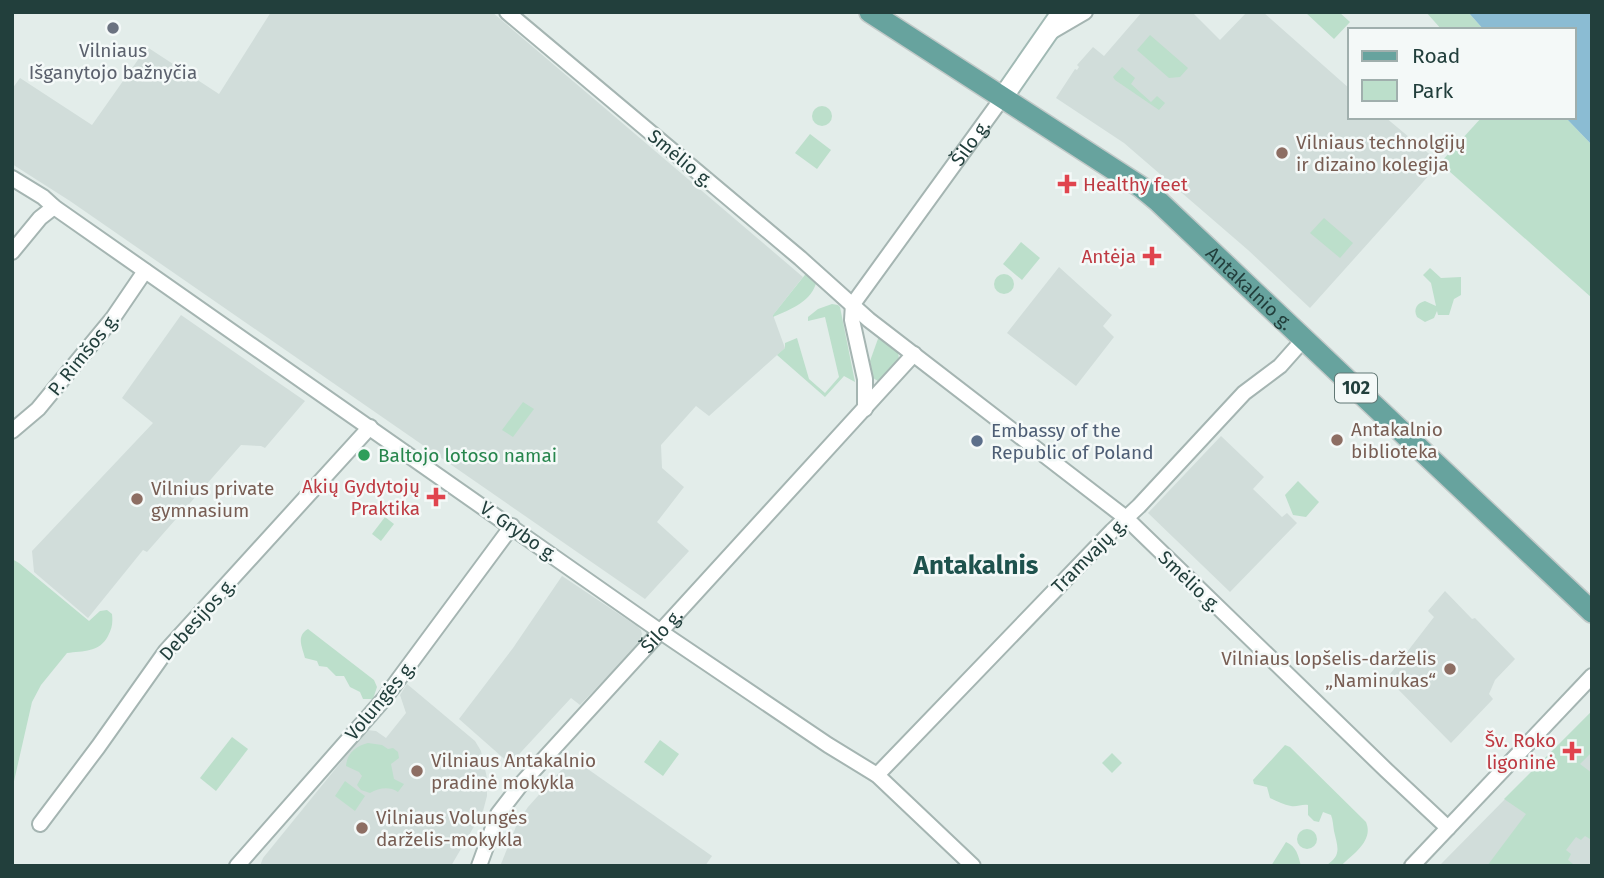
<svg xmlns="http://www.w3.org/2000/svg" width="1604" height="878" viewBox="0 0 1604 878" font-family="'Fira Sans',sans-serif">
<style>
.built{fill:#d1ddda}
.green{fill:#bcdfcb}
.water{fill:#8bbcd3}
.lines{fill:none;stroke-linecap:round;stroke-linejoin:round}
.street-casing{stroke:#a5b5b2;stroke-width:18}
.secondary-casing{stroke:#a1b9b4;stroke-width:23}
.primary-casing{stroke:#c1c9c8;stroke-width:24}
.street{stroke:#fff;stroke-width:14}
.secondary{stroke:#fff;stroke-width:19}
.primary{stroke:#67a39e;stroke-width:21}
.worship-dot{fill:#6b7280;stroke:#f4f9f8;stroke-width:2.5}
.education-dot{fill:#8d6e63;stroke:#f4f9f8;stroke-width:2.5}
.health-dot{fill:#e0444e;stroke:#f4f9f8;stroke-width:2.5}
.service-dot{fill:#5c6f8a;stroke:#f4f9f8;stroke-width:2.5}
.leisure-dot{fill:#2e9e5b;stroke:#f4f9f8;stroke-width:2.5}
.labels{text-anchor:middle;stroke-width:5;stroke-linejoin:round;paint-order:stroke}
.shield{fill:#f4f9f8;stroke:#617774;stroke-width:2}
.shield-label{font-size:18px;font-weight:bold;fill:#223f3c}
.worship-label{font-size:19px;fill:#5b616d;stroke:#f4f9f8}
.street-label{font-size:19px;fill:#223f3c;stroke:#f4f9f8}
.education-label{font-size:19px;fill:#785e54;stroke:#f4f9f8;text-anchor:start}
.health-label{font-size:19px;fill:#be3a42;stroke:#f4f9f8;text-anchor:end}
.service-label{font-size:19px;fill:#4e5e75;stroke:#f4f9f8;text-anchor:start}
.leisure-label{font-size:19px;fill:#27864d;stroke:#f4f9f8;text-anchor:start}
.district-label{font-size:26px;font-weight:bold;fill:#1e524d;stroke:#f4f9f8}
</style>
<rect width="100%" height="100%" fill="#e3edea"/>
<g class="built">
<polygon points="271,12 492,12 803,277 773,315 785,348 709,416 696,406 661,445 662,468 684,487 657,522 689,551 645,599 70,201 12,164 12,89 20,78 92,125 147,47 219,94"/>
<polygon points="1142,12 1192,12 1220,40 1247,12 1263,12 1350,89 1350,117 1385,117 1440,163 1310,308 1248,250 1124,143 1056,98 1075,69 1077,70 1079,67 1077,65 1093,47 1104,56"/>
<polygon points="1059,267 1112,315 1103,326 1114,337 1076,386 1007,333"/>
<polygon points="181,315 305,401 265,448 261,446 241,445 147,552 143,550 88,618 34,572 32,551 153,423 122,398"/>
<polygon points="1221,436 1264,477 1253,489 1282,517 1287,513 1297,523 1230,592 1148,513"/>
<polygon points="562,576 637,626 641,630 642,634 637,646 580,705 571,698 510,764 459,719 513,648"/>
<polygon points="1445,591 1472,619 1475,618 1515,659 1495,680 1489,694 1493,699 1451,743 1387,678 1434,617 1428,611"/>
<polygon points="407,684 475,741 481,751 487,778 487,796 483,811 451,866 260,866 263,858 367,730 376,731 386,738 406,713 400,695"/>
<polygon points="1592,711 1592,866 1441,866 1441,864"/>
<polygon points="572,758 712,856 705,866 503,866 501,864 517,824 528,807"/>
</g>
<g class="green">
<polygon points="1305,12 1339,12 1350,22 1334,39"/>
<polygon points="1426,12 1468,12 1484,30 1442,30"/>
<polygon points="1150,35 1188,68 1180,77 1169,78 1137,50"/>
<polygon points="1122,67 1135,78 1131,84 1151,102 1157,96 1165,103 1159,110 1115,80 1113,77"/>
<circle cx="822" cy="116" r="10"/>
<polygon points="1482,117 1565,117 1592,145 1592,298 1440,163"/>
<polygon points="810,134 831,150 817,169 795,153"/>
<polygon points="1324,218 1353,243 1340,258 1310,233"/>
<polygon points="1021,242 1040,258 1022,280 1003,264"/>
<path d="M1430,268L1441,278L1461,277V295L1454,299L1449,315H1438L1437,311L1434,318L1425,322L1417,317C1413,309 1417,303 1425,301L1436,306L1431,283L1423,275Z"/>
<path d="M808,271L817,280C812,302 791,309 773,317V315Z"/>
<circle cx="1004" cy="284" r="10"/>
<polygon points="832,304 838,305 840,307 855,382 844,376 825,397 777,355 785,348 785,343 797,338 809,379 825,393 839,377 825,317 808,321 808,317 818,309"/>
<polygon points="879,336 898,351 899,360 878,381 873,378 870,361"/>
<polygon points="523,402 534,409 513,437 502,430"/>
<polygon points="1298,481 1319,502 1306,517 1293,515 1285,495"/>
<polygon points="385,517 394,524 381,541 372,534"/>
<path d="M12,559L19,563L89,621L100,611L107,610L112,614C113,624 112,628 108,636C100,652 83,651 67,653L41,685L32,702L12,790Z"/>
<path d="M308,629L374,680L377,687L373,699H363L360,692L350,687L344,676H336L327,667L319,666L317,661L305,658C302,646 296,636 308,629Z"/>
<polygon points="1592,711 1592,752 1580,764 1592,773 1592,838 1590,839 1585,836 1581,840 1576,837 1566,850 1571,854 1568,860 1573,864 1571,866 1487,866 1526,814 1504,799"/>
<polygon points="232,737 248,749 216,791 200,778"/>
<polygon points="660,740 679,754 663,776 644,762"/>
<path d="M368,743L382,745L388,749L393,748L398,752L399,758L391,764L394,779L404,784L398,792C389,786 379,788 370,793L361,790L357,785L362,776L359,772L346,766C347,753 356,746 368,743Z"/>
<path d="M1285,745L1290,747L1366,822C1374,841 1353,854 1341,866H1325C1342,856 1338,848 1334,831C1333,825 1333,820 1331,815L1323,812L1319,822L1314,821L1308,815V805C1302,804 1297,807 1291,806C1284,805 1277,801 1270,798L1267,787L1254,784L1253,780Z"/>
<polygon points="1112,753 1122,763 1112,773 1102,763"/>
<polygon points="345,781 365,796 355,811 335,796"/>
<circle cx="1307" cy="839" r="10"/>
<path d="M1286,842C1297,847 1298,855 1301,866H1271Z"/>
</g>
<polygon class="water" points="1468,12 1592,12 1592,145 1565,117 1574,117 1574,30 1484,30"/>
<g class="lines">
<defs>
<g id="street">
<polyline points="507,12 800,258 869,320 1126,518 1386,770 1448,828"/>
<polyline points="1049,33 1085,12"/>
<polyline points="12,178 43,197 54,207 661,632 828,745 877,775 973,866"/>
<polyline points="12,252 40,218 54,207"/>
<path id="s1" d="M865,409V379L852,320L853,304L1003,97"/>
<polyline points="12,431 38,409 113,318 145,271"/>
<polyline points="877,775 1112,531 1139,506 1244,393 1280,366 1304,339"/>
<polyline points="40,824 98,747 166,651 370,427"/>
<polyline points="237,866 384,699 512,526"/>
<path id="s2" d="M479,866L498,814L522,783L914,354"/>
<polyline points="1412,866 1592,676"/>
</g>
<polyline id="secondary" points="1003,97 1062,12"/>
<g id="primary">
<path id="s3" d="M870,12L1141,187L1158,201L1592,612"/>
</g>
</defs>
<use href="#street" class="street-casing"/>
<use href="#secondary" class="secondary-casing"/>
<use href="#primary" class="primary-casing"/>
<use href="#street" class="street"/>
<use href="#secondary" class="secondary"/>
<use href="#primary" class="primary"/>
</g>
<circle class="worship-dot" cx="113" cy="28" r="7"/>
<g class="education-dot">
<circle cx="1282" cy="153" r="7"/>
<circle cx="1337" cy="440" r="7"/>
<circle cx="137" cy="499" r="7"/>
<circle cx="1450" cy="669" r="7"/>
<circle cx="417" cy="771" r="7"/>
<circle cx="362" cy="828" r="7"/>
</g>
<g class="health-dot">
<path d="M1063.5 173.5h7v7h7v7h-7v7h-7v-7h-7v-7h7z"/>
<path d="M1148.5 245.5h7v7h7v7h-7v7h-7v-7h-7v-7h7z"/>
<path d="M432.5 486.5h7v7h7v7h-7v7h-7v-7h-7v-7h7z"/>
<path d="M1568.5 740.5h7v7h7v7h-7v7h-7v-7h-7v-7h7z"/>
</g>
<circle class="service-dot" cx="977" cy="441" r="7"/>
<circle class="leisure-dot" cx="364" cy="455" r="7"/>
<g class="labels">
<rect class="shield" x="1335" y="373.5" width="42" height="29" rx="5"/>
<g class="shield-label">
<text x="1356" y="394">102</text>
</g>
<g class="worship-label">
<text x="113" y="57">Vilniaus<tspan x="113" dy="22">Išganytojo bažnyčia</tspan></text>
</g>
<g class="street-label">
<text dy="7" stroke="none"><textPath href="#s1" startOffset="306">Šilo g.</textPath></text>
<text transform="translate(681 158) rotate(40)" y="7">Smėlio g.</text>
<text dy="7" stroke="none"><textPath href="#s3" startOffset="471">Antakalnio g.</textPath></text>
<text transform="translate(83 354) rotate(-51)" y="7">P. Rimšos g.</text>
<text transform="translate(519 531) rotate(35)" y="7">V. Grybo g.</text>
<text transform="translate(1089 555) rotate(-45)" y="7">Tramvajų g.</text>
<text transform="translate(1190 581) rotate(44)" y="7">Smėlio g.</text>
<text transform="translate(197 619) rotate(-48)" y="7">Debesijos g.</text>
<text dy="7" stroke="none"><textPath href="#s2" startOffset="301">Šilo g.</textPath></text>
<text transform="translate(380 700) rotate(-50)" y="7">Volungės g.</text>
</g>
<g class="education-label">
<text x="1296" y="149">Vilniaus technolgijų<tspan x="1296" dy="22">ir dizaino kolegija</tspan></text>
<text x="1351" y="436">Antakalnio<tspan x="1351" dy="22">biblioteka</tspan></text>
<text x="151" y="495">Vilnius private<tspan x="151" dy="22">gymnasium</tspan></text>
<text x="1436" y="665" text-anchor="end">Vilniaus lopšelis-darželis<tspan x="1436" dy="22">„Naminukas“</tspan></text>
<text x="431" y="767">Vilniaus Antakalnio<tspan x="431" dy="22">pradinė mokykla</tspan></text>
<text x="376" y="824">Vilniaus Volungės<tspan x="376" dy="22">darželis-mokykla</tspan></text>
</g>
<g class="health-label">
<text x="1083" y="191" text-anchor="start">Healthy feet</text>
<text x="1136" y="263">Antėja</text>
<text x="420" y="493">Akių Gydytojų<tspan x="420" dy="22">Praktika</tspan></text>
<text x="1556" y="747">Šv. Roko<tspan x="1556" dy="22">ligoninė</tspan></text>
</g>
<g class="service-label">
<text x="991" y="437">Embassy of the<tspan x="991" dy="22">Republic of Poland</tspan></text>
</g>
<g class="leisure-label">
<text x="378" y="462">Baltojo lotoso namai</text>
</g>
<g class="district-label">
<text x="976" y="574">Antakalnis</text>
</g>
</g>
<rect width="1604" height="878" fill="none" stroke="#223f3c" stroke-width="28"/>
<rect x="1348" y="28" width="228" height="91" fill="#f4f9f8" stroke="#a0afad" stroke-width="2"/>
<rect x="1362" y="51" width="35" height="10" fill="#67a39e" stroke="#a0afad" stroke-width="2"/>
<text x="1412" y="63" font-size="21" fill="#223f3c">Road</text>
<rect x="1362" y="80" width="35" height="21" fill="#bcdfcb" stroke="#a0afad" stroke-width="2"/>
<text x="1412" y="98" font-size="21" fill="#223f3c">Park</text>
</svg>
